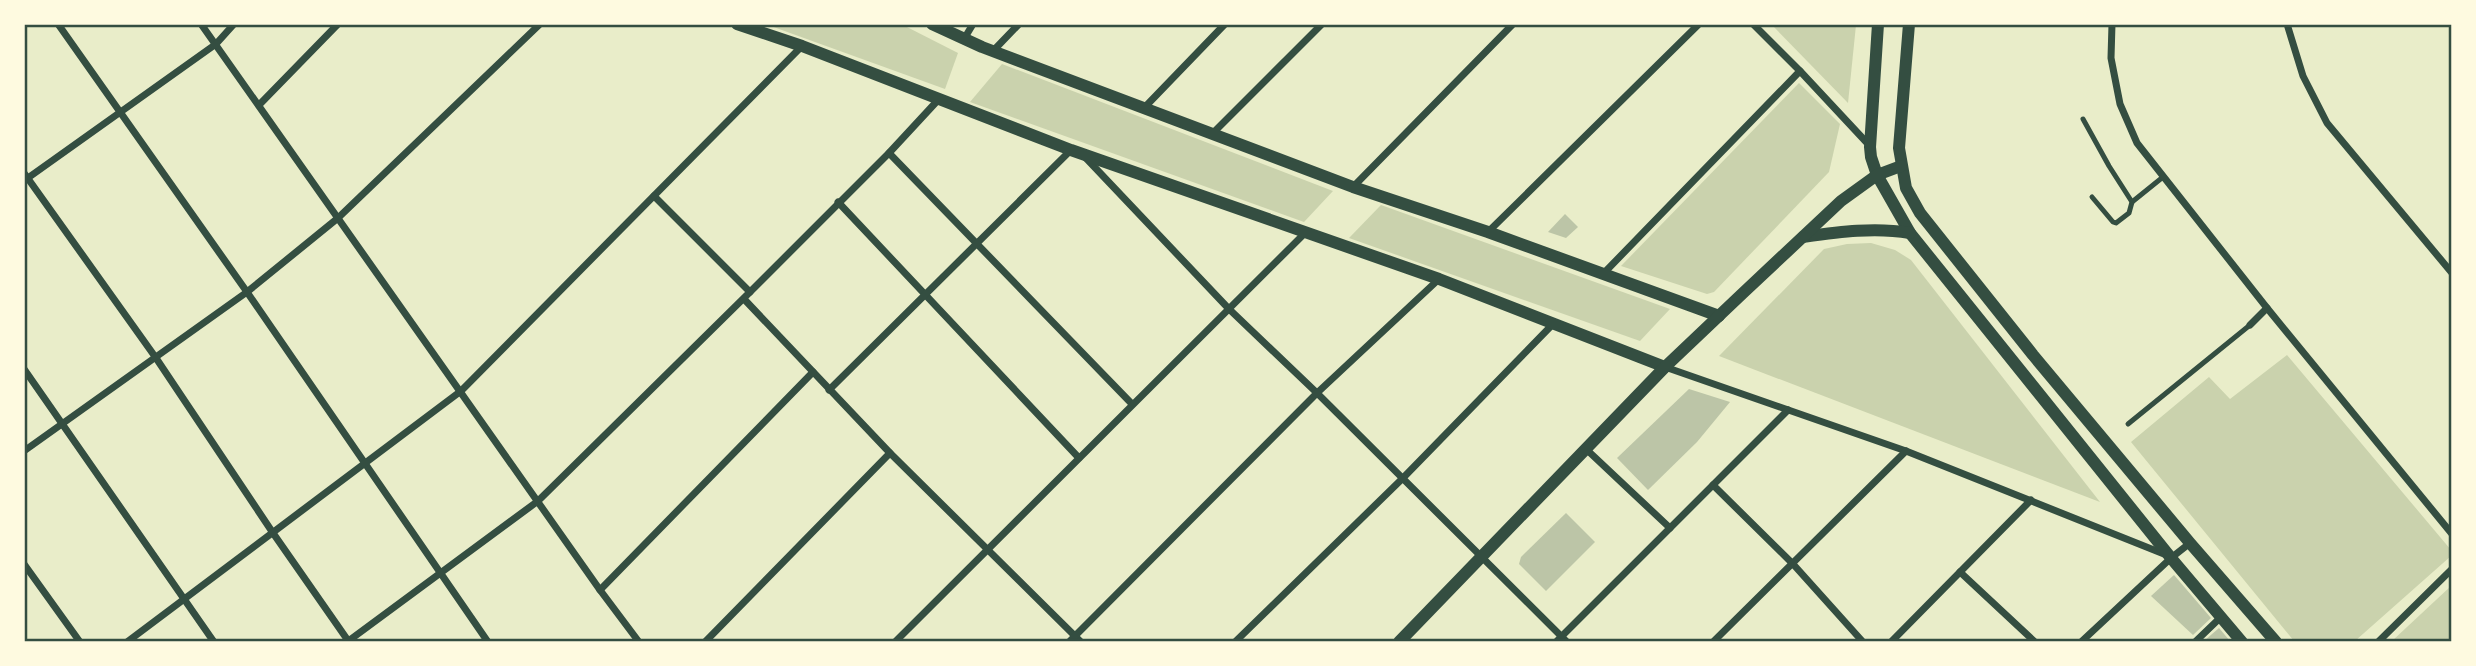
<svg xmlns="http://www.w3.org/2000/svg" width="2476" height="666" viewBox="0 0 2476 666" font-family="'Noto Sans',sans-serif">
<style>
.green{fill:#cad2ad}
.building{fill:#bcc5a7}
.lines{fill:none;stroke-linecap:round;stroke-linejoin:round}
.service{stroke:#344e41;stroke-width:5}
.minor{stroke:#344e41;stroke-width:7}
.tertiary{stroke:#344e41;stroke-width:12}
.neatline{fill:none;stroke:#344e41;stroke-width:2.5}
</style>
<rect width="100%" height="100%" fill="#e9edc9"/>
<g class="green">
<polygon points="768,25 903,25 958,53 945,89"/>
<polygon points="1772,25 1856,25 1848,103"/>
<polygon points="1002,64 1333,191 1304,222 970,102"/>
<polygon points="1799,83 1840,124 1829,172 1714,292 1707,294 1621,266"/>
<polygon points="1381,205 1670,309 1640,341 1349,238"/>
<polygon points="1871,243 1895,250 1911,260 2100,502 1719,356 1824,249 1847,244"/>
<polygon points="2287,355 2451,550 2451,556 2355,641 2294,641 2131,442 2209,377 2230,399"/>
<polygon points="2451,586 2451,641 2392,641"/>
</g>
<g class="building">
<polygon points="1565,214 1578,227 1566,238 1548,232"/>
<polygon points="1689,389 1730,402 1697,442 1648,490 1617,458"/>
<polygon points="1566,513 1595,542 1546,591 1519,564 1521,557"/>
<polygon points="2174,575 2211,618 2193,635 2151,596"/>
<polygon points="2219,628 2230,641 2204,641"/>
</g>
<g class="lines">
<g class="service">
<polyline points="2083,119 2109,166 2132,202 2129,213 2116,223 2113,222 2092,197"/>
<polyline points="2132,202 2163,177"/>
<polyline points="2128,424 2250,325"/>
</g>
<g class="minor">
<polyline points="58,24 247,292 488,642"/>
<polyline points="201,24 600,590 639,642"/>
<polyline points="1753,24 1800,71 1869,145"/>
<polyline points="2112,24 2111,58 2120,104 2137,143 2267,308 2452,534"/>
<polyline points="2287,24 2303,76 2327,123 2452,273"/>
<polyline points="964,39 973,24"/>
<polyline points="993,51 1019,24"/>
<polyline points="260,104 338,24"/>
<polyline points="1144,108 1225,24"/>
<polyline points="1213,133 1322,24"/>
<polyline points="889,153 1132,404"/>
<polyline points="1084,156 1229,309 1317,393 1567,642"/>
<polyline points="24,173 156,358 273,533 349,642"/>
<polyline points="25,180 216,44 234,24"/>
<polyline points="1353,187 1513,24"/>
<polyline points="654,196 750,292"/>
<polyline points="838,202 1079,458"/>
<polyline points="1488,232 1699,24"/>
<polyline points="1603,274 1800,71"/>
<polyline points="744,299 890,453 1081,642"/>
<polyline points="2250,325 2267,308"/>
<polyline points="1665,367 1906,451 2164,554"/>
<polyline points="24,369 214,642"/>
<polyline points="829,390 1071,150"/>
<polyline points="1586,449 1670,528"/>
<polyline points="24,451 247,292 338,218 540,24"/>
<polyline points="1713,485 1793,564 1863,642"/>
<polyline points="24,564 80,642"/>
<polyline points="1960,572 2035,642"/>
<polyline points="600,590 813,372"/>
<polyline points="127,642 461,391 802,46"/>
<polyline points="347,642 538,501 750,292 889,153 939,99"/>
<polyline points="705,642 890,453"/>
<polyline points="895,642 1306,232"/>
<polyline points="1069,642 1317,393 1439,279"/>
<polyline points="1235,642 1403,478 1553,324"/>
<polyline points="1556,642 1788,410"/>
<polyline points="1713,642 1906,451"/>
<polyline points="1891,642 2031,500"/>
<polyline points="2081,642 2171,558 2190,543"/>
<polyline points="2195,642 2221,617"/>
<polyline points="2378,642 2452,569"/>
</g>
<g class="tertiary">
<polyline points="737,24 802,46 1071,150 1439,279 1665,367"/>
<polyline points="932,24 982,47 1353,187 1488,232 1719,316"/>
<polyline points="1878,24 1870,147 1871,157 1877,175 1910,233 2171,558 2242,642"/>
<polyline points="1909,24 1899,148 1906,188 1920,213 2033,355 2190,543 2276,642"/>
<path d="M1803,237C1839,232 1874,227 1910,233"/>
<polyline points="1399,642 1665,367 1743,293 1841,201 1877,175 1901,166"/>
</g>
</g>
<rect width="2476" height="666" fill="none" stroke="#fefae0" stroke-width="52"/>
<rect x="26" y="26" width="2424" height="614" class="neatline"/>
</svg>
